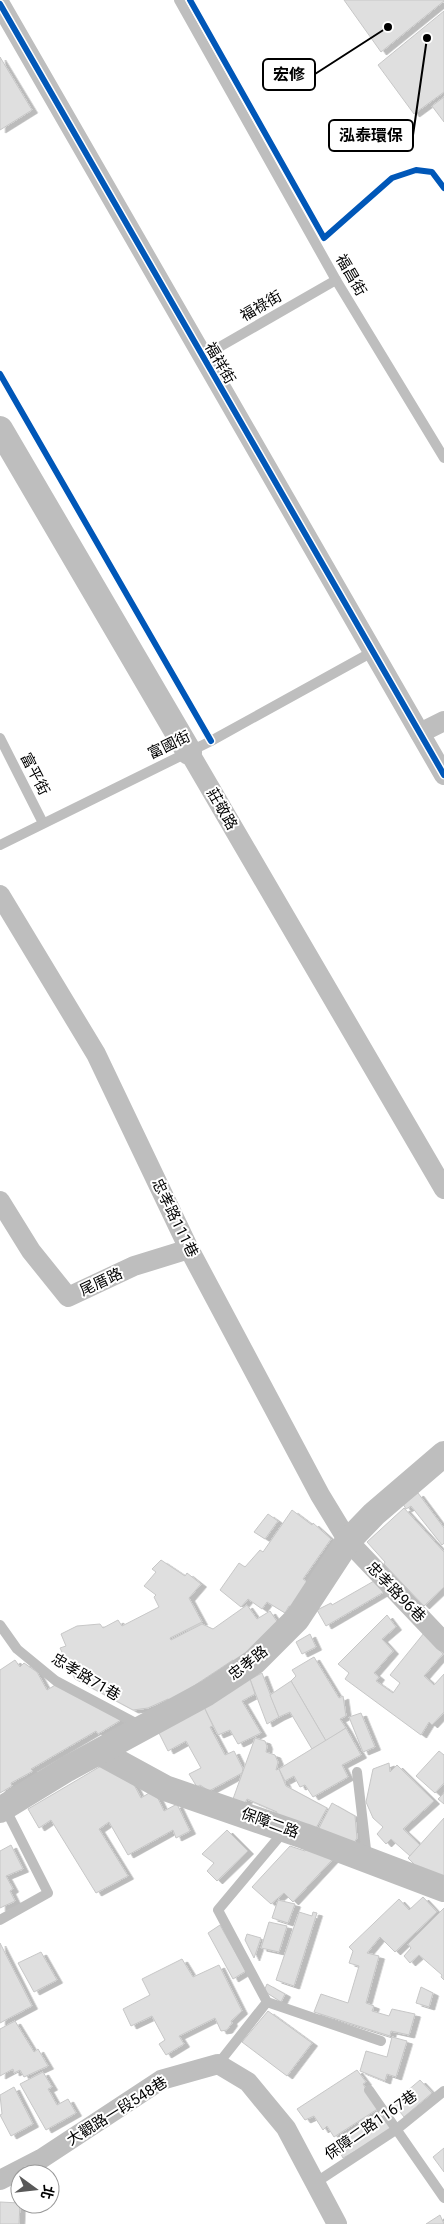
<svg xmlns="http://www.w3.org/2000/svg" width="444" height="2224" viewBox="0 0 444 2224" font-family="Roboto,'Noto Sans TC',sans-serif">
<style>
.building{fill:#dfdfdf;stroke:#c7c7c7;filter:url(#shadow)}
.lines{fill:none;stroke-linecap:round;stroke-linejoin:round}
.service{stroke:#bebebe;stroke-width:10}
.minor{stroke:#bebebe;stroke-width:20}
.tertiary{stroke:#bebebe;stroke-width:26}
.cycleway-casing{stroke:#fff;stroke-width:9}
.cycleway{stroke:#0057b8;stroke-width:6}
.labels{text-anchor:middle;stroke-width:4;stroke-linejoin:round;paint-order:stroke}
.street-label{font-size:15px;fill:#000;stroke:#fff}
.leader{fill:none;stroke:#000;stroke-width:2}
.callout-dot{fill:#000;stroke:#fff;stroke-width:2}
.callout{fill:#fff;stroke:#000;stroke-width:2}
.callout-label{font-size:16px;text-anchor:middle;font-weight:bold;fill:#000}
</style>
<defs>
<filter id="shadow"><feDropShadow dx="5.5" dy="3" stdDeviation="0" flood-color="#0004"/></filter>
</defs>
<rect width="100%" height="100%" fill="#fff"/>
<g class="building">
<polygon points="344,0 444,0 444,1 381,52"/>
<polygon points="444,11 444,92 414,114 378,65"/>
<polygon points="0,57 32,110 0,130"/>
<polygon points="444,97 444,122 432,106"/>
<polygon points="418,1493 444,1528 444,1543 442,1545 411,1506 406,1509 403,1504"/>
<polygon points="404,1508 444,1552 444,1587 424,1606 384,1564 385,1562 367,1542"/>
<polygon points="292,1510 312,1525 313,1523 331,1539 303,1579 310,1584 295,1608 289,1606 285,1613 267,1602 262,1609 248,1599 241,1607 220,1590 239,1563 245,1567 260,1550 263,1552"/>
<polygon points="268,1514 278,1521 265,1539 254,1532"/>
<polygon points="161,1560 185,1576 187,1573 201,1584 189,1598 202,1622 170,1638 171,1640 202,1624 213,1629 247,1605 257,1619 270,1611 280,1626 236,1664 233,1660 171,1701 168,1699 148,1708 133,1710 75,1679 60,1648 66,1646 61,1634 77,1626 100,1624 103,1628 118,1620 122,1626 159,1607 154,1597 156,1595 144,1586 156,1572 152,1569"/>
<polygon points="374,1581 384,1592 326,1626 317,1610 331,1603 332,1605"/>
<polygon points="387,1615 396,1627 382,1639 393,1651 374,1673 379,1677 376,1681 393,1693 400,1683 390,1675 424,1633 443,1654 424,1676 434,1685 444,1674 444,1712 432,1725 429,1722 421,1735 345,1679 349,1673 338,1664"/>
<polygon points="310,1634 316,1647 302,1654 296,1642"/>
<polygon points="314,1657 339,1698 343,1696 346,1716 340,1719 346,1728 326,1741 291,1681 296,1676 292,1670"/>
<polygon points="15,1660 20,1667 24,1663 37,1672 47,1690 57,1684 121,1720 98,1734 96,1731 31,1769 33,1771 11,1783 12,1786 0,1793 0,1670"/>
<polygon points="262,1673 279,1717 267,1724 250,1679"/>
<polygon points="250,1679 255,1694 242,1701 261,1733 238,1744 230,1730 218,1735 203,1705"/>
<polygon points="291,1681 326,1741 312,1749 290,1712 279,1717 270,1695"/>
<polygon points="203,1705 213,1726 210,1727 225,1755 234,1751 243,1769 242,1773 209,1791 200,1785 197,1787 189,1774 201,1768 186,1741 168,1751 158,1731"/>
<polygon points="361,1713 375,1747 363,1752 349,1717"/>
<polygon points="346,1728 361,1755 342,1765 348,1777 313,1797 305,1785 300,1787 294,1776 285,1781 279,1769"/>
<polygon points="255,1738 265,1741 267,1746 266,1752 275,1755 278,1762 276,1770 279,1769 286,1786 327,1808 315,1830 276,1815 277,1812 247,1799 245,1803 233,1799"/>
<polygon points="439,1751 444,1755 444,1783 435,1793 416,1776"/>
<polygon points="106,1763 131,1779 141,1798 154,1790 164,1811 177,1804 190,1831 176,1838 173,1830 128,1855 109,1822 99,1829 128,1876 96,1893 51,1820 39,1828 28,1809"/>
<polygon points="389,1763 390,1772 397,1765 434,1801 403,1829 420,1845 410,1856 391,1839 386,1844 377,1834 383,1827 373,1818 366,1802 373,1769"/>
<polygon points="444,1793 444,1804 438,1799"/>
<polygon points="332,1803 355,1816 357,1838 352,1846 317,1832"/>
<polygon points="444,1818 444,1879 417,1867 408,1858"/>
<polygon points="227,1830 248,1851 217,1881 207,1871 214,1863 202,1854"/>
<polygon points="11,1845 23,1869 6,1876 13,1889 10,1891 15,1901 0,1908 0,1851"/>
<polygon points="290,1846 305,1851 307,1847 333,1859 293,1902 284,1893 271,1904 252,1887"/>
<polygon points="423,1897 437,1912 395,1952 380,1937 367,1953 379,1956 366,2003 374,2006 372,2011 389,2016 392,2009 415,2014 409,2035 391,2031 390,2036 314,2012 321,1994 348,2003 359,1966 349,1963 353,1951 349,1947 399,1899 409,1910"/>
<polygon points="278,1900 295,1904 288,1923 272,1918"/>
<polygon points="444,1908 444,1980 441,1977 442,1975 419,1955 410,1963 404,1956 411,1948 408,1944"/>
<polygon points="299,1912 312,1916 313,1912 317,1913 294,1986 276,1980"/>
<polygon points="269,1922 287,1926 279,1952 261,1948"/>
<polygon points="220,1925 246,1971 233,1979 208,1933"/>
<polygon points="247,1934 261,1938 254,1958 245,1940"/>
<polygon points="0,1943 32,2006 0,2023"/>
<polygon points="41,1952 57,1980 34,1992 18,1963"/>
<polygon points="182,1959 193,1977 219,1965 242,2011 231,2021 232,2023 227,2030 221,2031 215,2018 179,2036 184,2044 166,2055 159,2044 165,2040 152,2016 131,2026 123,2009 150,1995 142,1979"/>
<polygon points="267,1984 285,1994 281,2002 264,1991"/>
<polygon points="421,1987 433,1993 429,2007 416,2003"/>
<polygon points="268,2011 312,2043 287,2076 242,2042"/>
<polygon points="15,2021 34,2052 38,2049 48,2066 24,2077 20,2070 14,2073 13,2069 0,2076 0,2029"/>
<polygon points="392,2037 407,2041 396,2077 387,2074 385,2081 360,2071 366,2051 387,2057"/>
<polygon points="357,2070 366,2082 363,2084 379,2108 334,2137 327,2126 323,2130 314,2116 305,2120 297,2109"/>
<polygon points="43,2072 52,2087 48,2089 57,2105 68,2099 76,2113 46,2130 20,2084"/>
<polygon points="420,2080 432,2093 404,2117 393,2103"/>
<polygon points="14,2087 33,2124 11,2136 0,2115 2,2114 0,2095"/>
<polygon points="383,2114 393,2130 343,2158 335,2143"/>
<polygon points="444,2148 444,2172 433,2157"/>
<polygon points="0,2202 20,2203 19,2224 0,2224"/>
<polygon points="440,2215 444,2224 426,2224"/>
</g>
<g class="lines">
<g class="service">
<polyline points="179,0 336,280 444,458"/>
<polyline points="202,357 336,280"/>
<polyline points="0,738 43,823"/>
<polyline points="0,845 211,741 374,651"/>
<polyline points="0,1625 17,1649 56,1681 141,1726"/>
<polyline points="357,1772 367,1858"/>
<polyline points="0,1920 48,1893 5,1808"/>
<polyline points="267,2002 218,1910 285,1830"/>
<polyline points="267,2002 381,2041"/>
<polyline points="218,2064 267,2002"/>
<polyline points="369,2090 444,2198"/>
<polyline points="315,2183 397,2129 444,2091"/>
</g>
<g class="minor">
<polyline points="0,4 444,775"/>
<polyline points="420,733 444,721"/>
<polyline points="189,752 444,1189"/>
<polyline points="0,895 96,1054 189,1249 320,1495 348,1541 444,1642"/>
<polyline points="0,1201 31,1251 68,1297 134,1266 189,1249"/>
<polyline points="0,2180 41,2159 161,2080 218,2064 248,2082 286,2128 337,2224"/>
</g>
<g class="tertiary">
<polyline points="0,429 189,752"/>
<polyline points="99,1752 165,1788 304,1836 444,1889"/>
<polyline points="0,1810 67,1769 207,1693 254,1662 297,1619 348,1541 374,1514 444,1454"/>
</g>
<defs>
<g id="cycleway">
<polyline points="190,0 324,238 392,178 416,170 432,172 444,188"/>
<polyline points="0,4 444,775"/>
<polyline points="0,374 211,741"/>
</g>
</defs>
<use href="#cycleway" class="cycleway-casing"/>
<use href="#cycleway" class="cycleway"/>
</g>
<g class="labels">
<g class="street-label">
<text transform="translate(351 275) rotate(60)" y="5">福昌街</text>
<text transform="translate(261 306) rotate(-30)" y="5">福祿街</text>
<text transform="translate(220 363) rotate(60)" y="5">福祥街</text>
<text transform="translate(169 745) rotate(-26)" y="5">富國街</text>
<text transform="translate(35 774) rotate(63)" y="5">富平街</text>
<text transform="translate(222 809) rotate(60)" y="5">莊敬路</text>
<text transform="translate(175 1218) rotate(64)" y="5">忠孝路111巷</text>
<text transform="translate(101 1282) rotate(-25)" y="5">尾厝路</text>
<text transform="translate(396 1592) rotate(46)" y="5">忠孝路96巷</text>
<text transform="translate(248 1663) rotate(-38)" y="5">忠孝路</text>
<text transform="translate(86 1677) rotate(31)" y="5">忠孝路71巷</text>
<text transform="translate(270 1823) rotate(20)" y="5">保障二路</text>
<text transform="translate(117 2111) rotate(-32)" y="5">大觀路一段548巷</text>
<text transform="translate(371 2125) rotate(-35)" y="5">保障二路1167巷</text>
</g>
</g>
<path class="leader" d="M388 27L315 74M427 38L413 135"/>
<g class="callout-dot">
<circle cx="388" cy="27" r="5"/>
<circle cx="427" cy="38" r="5"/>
</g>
<g class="callout">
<rect x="263" y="59" width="52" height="31" rx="5"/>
<rect x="329" y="120" width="84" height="31" rx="5"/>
</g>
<g class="callout-label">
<text x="289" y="80">宏修</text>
<text x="371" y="141">泓泰環保</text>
</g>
<g transform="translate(35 2189) rotate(105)"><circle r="24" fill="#ffffff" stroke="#999999"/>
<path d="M0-4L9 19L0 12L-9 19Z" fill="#595959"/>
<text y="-8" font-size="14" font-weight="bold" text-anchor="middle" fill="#000000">北</text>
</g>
</svg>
